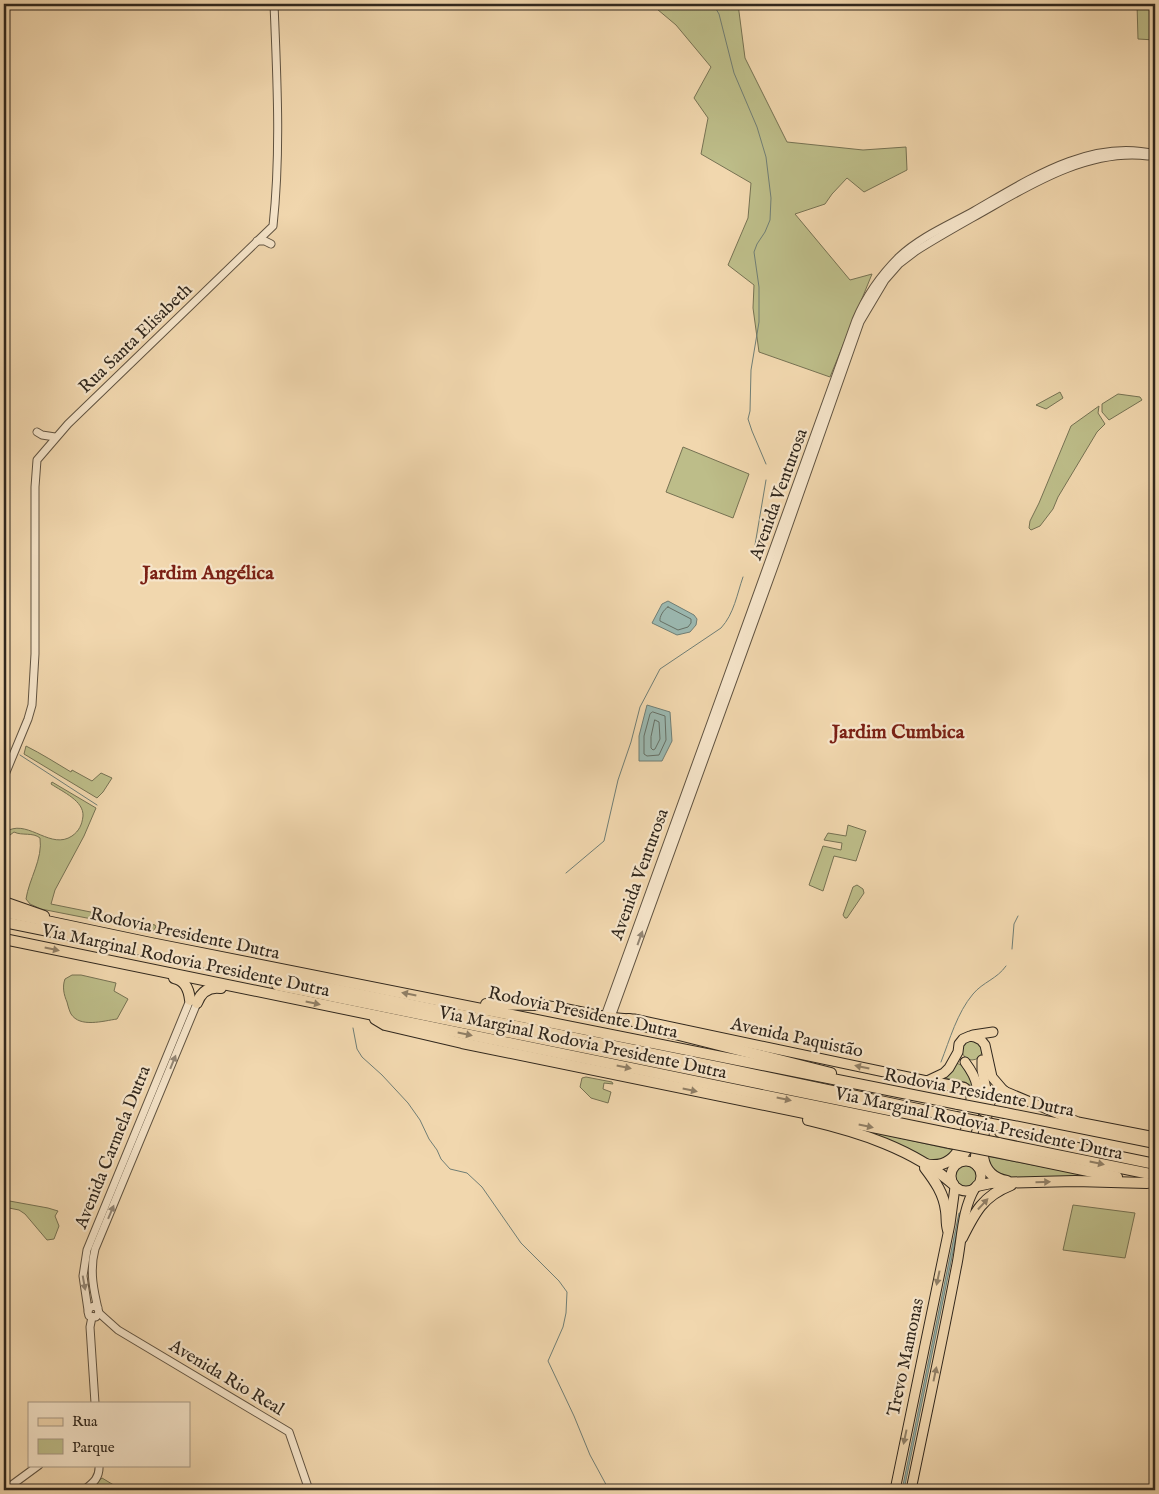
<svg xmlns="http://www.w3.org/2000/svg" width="1159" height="1494" viewBox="0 0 1159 1494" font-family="'IM FELL English',serif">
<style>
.green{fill:#bdbd89;stroke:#767253}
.water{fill:#9bb8b0;stroke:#707e75}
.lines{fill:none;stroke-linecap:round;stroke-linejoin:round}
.shore{stroke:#667066;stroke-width:1}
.stream{stroke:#707e75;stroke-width:1}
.minor-casing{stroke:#605341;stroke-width:9}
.major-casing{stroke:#30271d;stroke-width:11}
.highway-casing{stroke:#30271d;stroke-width:12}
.minor{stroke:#f6e5ca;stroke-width:7}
.major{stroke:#f1d7ae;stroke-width:9}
.highway{stroke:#f1d7ae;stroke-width:10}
.highway-bridge-casing{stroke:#30271d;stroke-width:12;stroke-linecap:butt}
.highway-bridge{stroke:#f1d7ae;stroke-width:10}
.oneway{fill:#938674}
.oneway2{fill:#907f66}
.labels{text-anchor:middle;stroke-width:4.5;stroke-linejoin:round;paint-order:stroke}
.street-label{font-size:18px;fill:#30271d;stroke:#f6e5ca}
.quarter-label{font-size:20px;font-weight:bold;fill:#7a1f14;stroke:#f6e5ca}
</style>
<rect width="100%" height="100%" fill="#f1d7ae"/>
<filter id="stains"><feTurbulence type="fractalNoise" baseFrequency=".004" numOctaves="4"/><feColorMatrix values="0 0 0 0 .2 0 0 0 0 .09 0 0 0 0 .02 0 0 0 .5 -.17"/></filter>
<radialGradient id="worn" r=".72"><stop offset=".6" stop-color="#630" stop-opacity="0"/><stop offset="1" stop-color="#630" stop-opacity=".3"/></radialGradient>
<g class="green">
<polygon points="651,4 738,4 745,58 787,142 863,150 906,147 907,170 864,192 847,178 832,194 825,204 795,214 850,280 872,274 830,377 759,352 753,308 754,285 728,265 748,218 751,183 701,154 708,118 694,98 711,67 676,25"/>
<polygon points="1137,4 1155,4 1155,40 1138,39"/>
<polygon points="1060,392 1063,398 1046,409 1036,405"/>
<polygon points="1118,394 1140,397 1142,400 1109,420 1102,412 1102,404"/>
<polygon points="1099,406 1098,413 1105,424 1097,432 1058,497 1053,509 1040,526 1031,530 1029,528 1030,521 1039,503 1071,426"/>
<polygon points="683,447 749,474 733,518 666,492"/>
<path d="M26,746C42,754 56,763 71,772L72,770L92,781L101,773L112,778L103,792L97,798L24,754Z"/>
<path d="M52,782L96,808L84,836L55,890L51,904L155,925L156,927L153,931L41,909L30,904L26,899C29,879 43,859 40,838C33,832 22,836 14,832L10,835L7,834L9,830C30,821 51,850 72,836C79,831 82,825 83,816C84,801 63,792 51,784Z"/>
<polygon points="848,825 866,831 856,861 834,856 823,891 809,885 823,846 841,850 842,843 824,840 828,833 846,836"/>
<polygon points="857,885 863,889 864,893 847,918 845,918 843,915 853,887"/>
<path d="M72,975H81L116,983L114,991L128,999L117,1019C103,1021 80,1028 71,1014C69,1010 68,1006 67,1002C64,995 62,987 65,979Z"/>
<circle cx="972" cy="1050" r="10"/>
<polygon points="956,1063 964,1066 975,1088 965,1082 945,1078 944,1076"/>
<polygon points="586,1077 612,1082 613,1084 604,1083 603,1089 611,1092 608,1103 591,1098 580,1087 582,1078"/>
<polygon points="827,1122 954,1150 946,1158 934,1163"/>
<polygon points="986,1156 1096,1177 1003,1178 989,1165"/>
<circle cx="966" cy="1176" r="11"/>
<polygon points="4,1200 48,1208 58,1211 55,1216 59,1226 54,1239 47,1240 25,1214 19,1210 4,1207"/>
<polygon points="1073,1205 1135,1213 1125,1258 1063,1250"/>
<polygon points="102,1478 122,1490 87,1490"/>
</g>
<g class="water">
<polygon points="668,601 694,615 697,619 696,625 690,632 677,635 652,623 662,604"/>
<polygon points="647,705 670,712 672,741 662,761 639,761 639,736"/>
<polygon points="959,1213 961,1213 904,1490 902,1490"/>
</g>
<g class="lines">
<g class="shore">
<path d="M668,607L691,619V623L688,627L678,630L660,621C659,617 664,609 668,607Z"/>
<polygon points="653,712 665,716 666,740 659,755 647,756 644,754 644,736 650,714"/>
<polygon points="655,720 659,722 660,739 655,749 653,750 651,748 651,737"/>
</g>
<g class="stream">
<polyline points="713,4 719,14 734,73 757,127 766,157 771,198 770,220 765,232 757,244 754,252 759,287 759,322 751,370 750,411 748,419 752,431 766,464"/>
<polyline points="755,545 766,480"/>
<polyline points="4,741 7,746"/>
<polyline points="20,755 97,805"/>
<path d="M566,873L604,841L618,780L631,742L640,707L660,669L721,628C734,614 737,594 743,577"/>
<polyline points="1012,949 1014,924 1018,916"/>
<polyline points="353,1028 357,1049 362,1057 382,1075 408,1103 420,1120 429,1139 437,1150 441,1159 450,1169 467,1173 482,1187 521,1243 559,1281 567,1292 566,1313 563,1327 548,1361 574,1416 590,1455 609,1490"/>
<path d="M941,1062C950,1039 957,1013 973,994C983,982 997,979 1006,966"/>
</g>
<defs>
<g id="minor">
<polyline points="257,241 265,241 271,244"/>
<polyline points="37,432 42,435 55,437"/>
<path d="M4,777L28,719L32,705L35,654V487L37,460L68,424L273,226C281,152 277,78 274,4"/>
<path d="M605,1016C688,784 774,552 856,320C866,296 881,275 899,257C920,237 949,225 974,211C1028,180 1090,138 1155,154"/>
<path d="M611,1017L776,561L860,322L885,280L899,264L916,251C941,235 967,221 993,206C1038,180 1093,149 1148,156"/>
<path d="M98,1308L94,1306L89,1308L88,1312L89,1316L96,1317L99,1313C94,1292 89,1271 95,1249L197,1003"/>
<polyline points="88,1310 83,1276 87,1250 190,1000"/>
<polyline points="99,1313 118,1330 289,1432 309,1490"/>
<polyline points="92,1317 90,1327 95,1403"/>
<polyline points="5,1490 39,1465"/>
<path d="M84,1490C93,1483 100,1478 99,1465"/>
</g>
<g id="major">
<path d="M542,1005C573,1008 603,1019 634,1019L927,1081L944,1073L949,1068L958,1052L959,1044L963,1039L970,1036L975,1037L981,1040L985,1045L992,1077L1004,1091L1078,1122L1155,1137"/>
<polyline points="973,1035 993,1032"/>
<polyline points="982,1060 982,1070 986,1089 983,1111"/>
<path d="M965,1062C980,1082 979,1090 974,1113"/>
<circle cx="966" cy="1176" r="15"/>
<polyline points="959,1162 966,1151 968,1141"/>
<polyline points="977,1166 975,1159 978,1141"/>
<polyline points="895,1490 950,1224 955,1187"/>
<path d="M911,1490C926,1417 942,1343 956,1269C962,1243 961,1211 975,1188"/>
</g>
<g id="highway">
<polyline points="4,902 44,916"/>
<polyline points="4,912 151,943 958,1104"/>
<polyline points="4,922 723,1068 956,1117"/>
<polyline points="4,939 952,1134"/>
<path d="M174,978C185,980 189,990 190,1000"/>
<polyline points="277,985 894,1111"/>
<path d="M197,1003C201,992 209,986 221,988"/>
<polyline points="486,1004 542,1005"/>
<polyline points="375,1019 385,1025 462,1043 950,1143"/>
<polyline points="629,1019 641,1025 655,1029 831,1073"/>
<path d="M1004,1091C995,1093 991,1098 988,1106C985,1131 970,1175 1007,1181"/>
<polyline points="1005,1113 1155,1143"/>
<path d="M808,1120C859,1132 913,1149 953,1184"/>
<polyline points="1000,1132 1155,1164"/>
<polyline points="998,1143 1155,1175"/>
<polyline points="996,1152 1117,1177"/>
<path d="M925,1164C965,1173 968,1123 972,1095L964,1088L927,1081"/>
<path d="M925,1168C935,1181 944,1194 946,1211C947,1217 946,1224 948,1230"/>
<polyline points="977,1186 991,1183 1075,1181 1147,1183"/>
<path d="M962,1238C975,1212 983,1196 1011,1185"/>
</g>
</defs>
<use href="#minor" class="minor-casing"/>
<use href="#major" class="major-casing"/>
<use href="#highway" class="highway-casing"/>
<use href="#minor" class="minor"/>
<use href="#major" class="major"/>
<use href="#highway" class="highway"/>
<defs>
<g id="highway-bridge">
<polyline points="958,1104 1005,1113"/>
<polyline points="956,1117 1002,1126"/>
<polyline points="952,1134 998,1143"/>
<polyline points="950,1143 996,1152"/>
</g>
</defs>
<use href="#highway-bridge" class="highway-bridge-casing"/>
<use href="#highway-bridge" class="highway-bridge"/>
</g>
<defs><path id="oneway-solid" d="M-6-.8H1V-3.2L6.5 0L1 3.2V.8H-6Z" transform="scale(1.25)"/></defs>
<g class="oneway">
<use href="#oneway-solid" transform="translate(640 938) rotate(-70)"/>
<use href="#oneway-solid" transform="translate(173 1062) rotate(-68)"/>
<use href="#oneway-solid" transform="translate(111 1212) rotate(-67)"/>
<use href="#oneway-solid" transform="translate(84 1283) rotate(80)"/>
</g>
<g class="oneway2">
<use href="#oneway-solid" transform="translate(52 949) rotate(12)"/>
<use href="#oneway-solid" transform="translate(409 994) rotate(-169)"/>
<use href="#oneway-solid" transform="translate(313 1003) rotate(12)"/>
<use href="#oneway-solid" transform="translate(465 1034) rotate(12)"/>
<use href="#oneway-solid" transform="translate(624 1067) rotate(12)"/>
<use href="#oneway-solid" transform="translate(862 1067) rotate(-168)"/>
<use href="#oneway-solid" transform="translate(690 1090) rotate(12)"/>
<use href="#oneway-solid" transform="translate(784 1099) rotate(12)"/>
<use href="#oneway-solid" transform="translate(866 1126) rotate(12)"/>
<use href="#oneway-solid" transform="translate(1097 1163) rotate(12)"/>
<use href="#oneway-solid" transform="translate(1043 1182) rotate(-1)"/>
<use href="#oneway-solid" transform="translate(983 1204) rotate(-47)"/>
<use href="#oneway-solid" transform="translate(938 1278) rotate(102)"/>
<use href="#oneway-solid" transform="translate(935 1374) rotate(-78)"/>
<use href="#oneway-solid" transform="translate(905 1437) rotate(102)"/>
</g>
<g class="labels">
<g class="street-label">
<text transform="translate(135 338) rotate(-44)" y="6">Rua Santa Elisabeth</text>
<text transform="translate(778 494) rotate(-70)" y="6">Avenida Venturosa</text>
<text transform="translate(639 874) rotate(-70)" y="6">Avenida Venturosa</text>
<text transform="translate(185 933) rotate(12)" y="6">Rodovia Presidente Dutra</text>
<text transform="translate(186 960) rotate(12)" y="6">Via Marginal Rodovia Presidente Dutra</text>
<text transform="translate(583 1012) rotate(12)" y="6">Rodovia Presidente Dutra</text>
<text transform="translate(797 1037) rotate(12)" y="6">Avenida Paquistão</text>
<text transform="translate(583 1042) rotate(12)" y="6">Via Marginal Rodovia Presidente Dutra</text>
<text transform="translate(979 1092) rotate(11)" y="6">Rodovia Presidente Dutra</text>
<text transform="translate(979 1123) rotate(12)" y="6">Via Marginal Rodovia Presidente Dutra</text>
<text transform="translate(112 1147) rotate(-68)" y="6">Avenida Carmela Dutra</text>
<text transform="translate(905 1357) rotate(-78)" y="6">Trevo Mamonas</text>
<text transform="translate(227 1377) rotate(31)" y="6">Avenida Rio Real</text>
</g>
<g class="quarter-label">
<text x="208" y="579">Jardim Angélica</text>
<text x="898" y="738">Jardim Cumbica</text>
</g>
</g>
<rect width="1159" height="1494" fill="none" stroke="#f1d7ae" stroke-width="20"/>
<rect x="5" y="5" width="1149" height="1484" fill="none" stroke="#30271d" stroke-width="2.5"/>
<rect x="10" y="10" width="1139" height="1474" fill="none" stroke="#30271d"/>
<rect x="28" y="1402" width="162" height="65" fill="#f6e5ca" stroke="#a79985"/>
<rect x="38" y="1418" width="25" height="8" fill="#f1d7ae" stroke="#a79985"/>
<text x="72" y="1426" font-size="15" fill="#30271d">Rua</text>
<rect x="38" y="1439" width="25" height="15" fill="#bdbd89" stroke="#a79985"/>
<text x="72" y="1452" font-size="15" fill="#30271d">Parque</text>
<rect width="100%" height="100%" filter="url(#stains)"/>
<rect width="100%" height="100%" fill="url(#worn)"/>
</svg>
